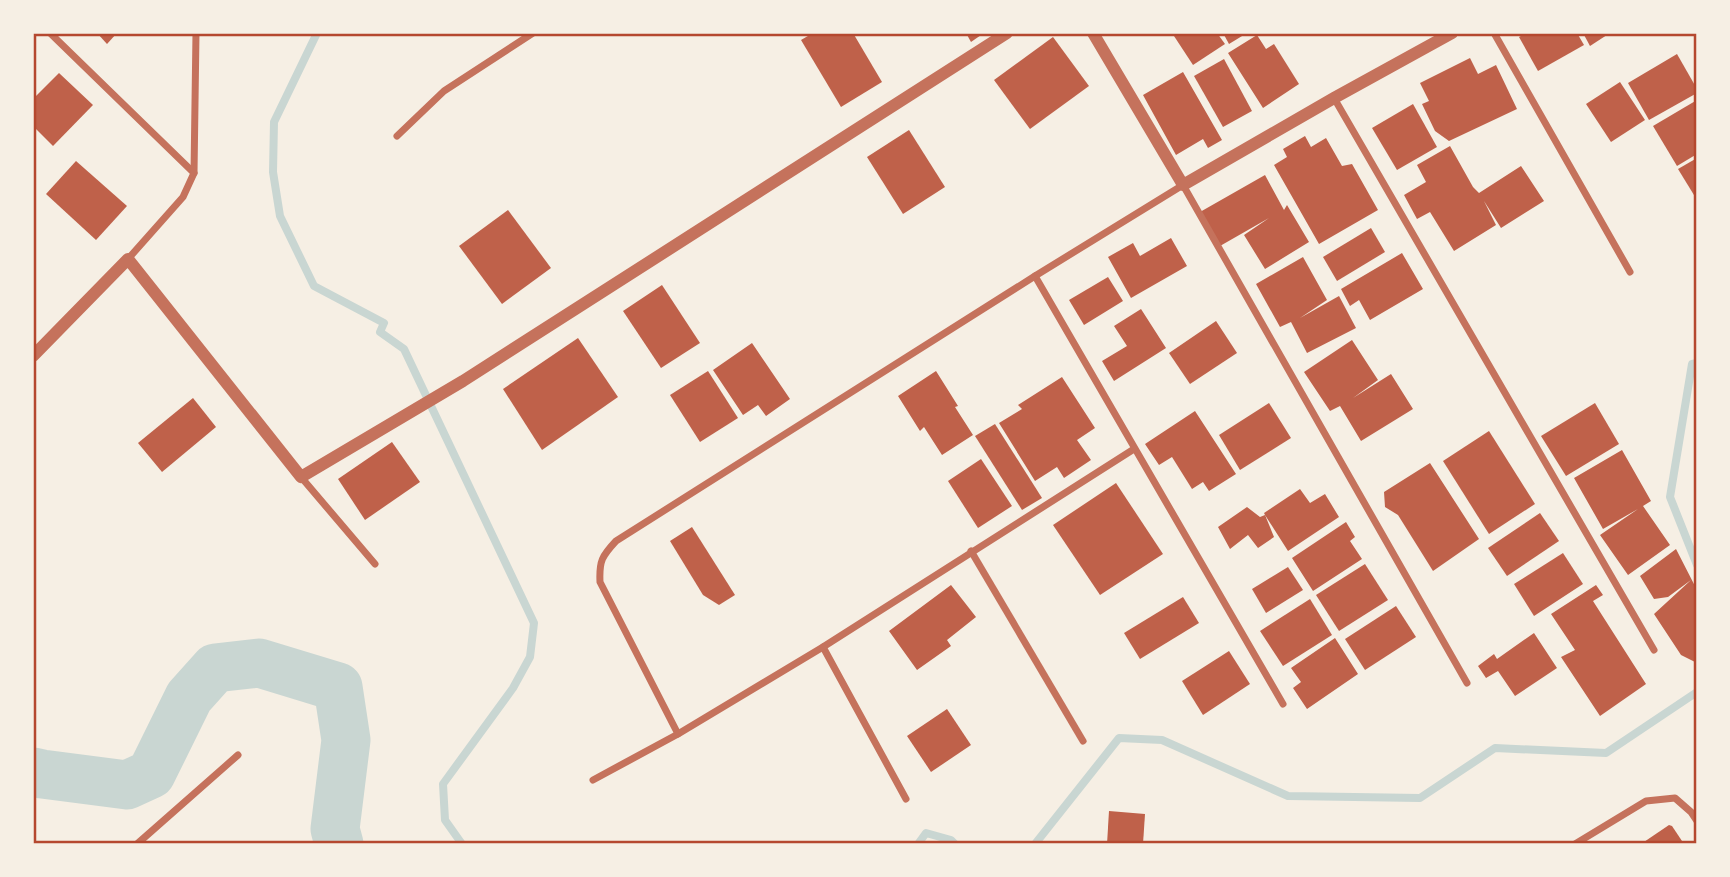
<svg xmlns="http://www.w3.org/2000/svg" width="1730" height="877" viewBox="0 0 1730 877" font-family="Jost,sans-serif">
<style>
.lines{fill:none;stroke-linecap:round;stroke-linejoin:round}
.stream{stroke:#c9d6d2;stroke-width:8}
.river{stroke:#c9d6d2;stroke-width:49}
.building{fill:#bf614a}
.minor{stroke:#c5725c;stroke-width:7}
.tertiary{stroke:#c5725c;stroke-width:12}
.neatline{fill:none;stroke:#b5482f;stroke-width:2.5}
</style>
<rect width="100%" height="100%" fill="#f6efe4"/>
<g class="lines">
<g class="stream">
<polyline points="317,33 274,122 273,172 280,216 314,286 384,323 380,332 404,349 534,623 530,657 513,688 443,784 445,820 462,844"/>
<polyline points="1697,363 1692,364 1670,497 1697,565"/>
<polyline points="918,844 926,833 951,840 955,844"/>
<polyline points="1035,844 1119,738 1162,740 1288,796 1420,798 1495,748 1606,753 1697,692"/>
</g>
<polyline class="river" points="33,772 42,774 127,785 151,774 189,697 215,668 259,663 338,687 346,740 335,829 339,844"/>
</g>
<g class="building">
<polygon points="97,33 117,33 107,44"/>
<polygon points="813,33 853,33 882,82 841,107 801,40"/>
<polygon points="966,33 984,33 971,42"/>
<polygon points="1172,33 1217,33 1225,44 1193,65"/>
<polygon points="1223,33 1247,33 1229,44"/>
<polygon points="1526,33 1577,33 1584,45 1538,71 1519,37"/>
<polygon points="1583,33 1610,33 1590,46"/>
<polygon points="1257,35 1266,49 1274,44 1299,84 1263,108 1228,53"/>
<polygon points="1053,37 1089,86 1030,129 994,80"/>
<polygon points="1677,54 1697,89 1697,93 1649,120 1628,83"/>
<polygon points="1470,58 1478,74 1496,65 1517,109 1449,141 1435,131 1422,104 1429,101 1420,83"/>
<polygon points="1224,59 1252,111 1223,127 1194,76"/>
<polygon points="1183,72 1222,140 1208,148 1203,139 1176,155 1143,95"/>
<polygon points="59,73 93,105 53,146 33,126 33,99"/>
<polygon points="1620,82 1645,120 1611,142 1586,104"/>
<polygon points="1697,100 1697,154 1677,166 1653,126"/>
<polygon points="1413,104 1437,147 1397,170 1372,128"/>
<polygon points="909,130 945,187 903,214 867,157"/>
<polygon points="1305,136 1311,147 1326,138 1342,166 1352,164 1378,210 1319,244 1274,165 1287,157 1283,149"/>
<polygon points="1450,146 1473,187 1479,193 1521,166 1544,201 1501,228 1484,201 1496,225 1454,251 1430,212 1417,219 1404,195 1426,182 1417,165"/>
<polygon points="1697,158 1697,200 1678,169"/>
<polygon points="76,161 127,206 96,240 46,194"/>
<polygon points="1265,175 1284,210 1287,205 1309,242 1265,269 1244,235 1269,218 1220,246 1200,212"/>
<polygon points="508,210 551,268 502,304 459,246"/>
<polygon points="1371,228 1385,252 1337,281 1323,257"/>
<polygon points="1171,238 1187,266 1131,298 1108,257 1133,243 1140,256"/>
<polygon points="1402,253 1423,289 1370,320 1359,300 1350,306 1341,289"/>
<polygon points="1303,257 1327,300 1300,318 1339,296 1356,328 1307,353 1291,322 1280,327 1256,284"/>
<polygon points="1108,277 1123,301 1084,325 1069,300"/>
<polygon points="662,285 700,343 661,368 623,311"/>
<polygon points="1141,309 1166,348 1114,381 1102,361 1127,346 1114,326"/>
<polygon points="1216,321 1237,353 1190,384 1169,353"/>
<polygon points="578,338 618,397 542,450 503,389"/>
<polygon points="1352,340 1378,380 1353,398 1391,374 1413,409 1361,441 1340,406 1330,411 1304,372"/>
<polygon points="752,343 790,399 766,416 758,405 743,415 713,370"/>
<polygon points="708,371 738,418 700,442 670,395"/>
<polygon points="936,371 958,406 955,407 973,435 942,455 924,427 920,431 898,396"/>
<polygon points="1062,377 1095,428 1077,440 1091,460 1064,478 1057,467 1035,481 999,423 1022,409 1018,405"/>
<polygon points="193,398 216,427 162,472 138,443"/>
<polygon points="1269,403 1291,438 1240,470 1219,435"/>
<polygon points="1595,403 1619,444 1566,476 1541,436"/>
<polygon points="1195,411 1236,474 1209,491 1203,482 1192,489 1172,457 1159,465 1145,444"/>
<polygon points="995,424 1042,498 1022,510 975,436"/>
<polygon points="1489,431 1535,504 1489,534 1443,461"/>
<polygon points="392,442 420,482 365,520 338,479"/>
<polygon points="1622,450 1651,501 1643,506 1670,545 1628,575 1600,535 1638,509 1603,529 1574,478"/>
<polygon points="981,459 1012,506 978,528 948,481"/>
<polygon points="1430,463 1479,539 1433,571 1398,515 1385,507 1384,492"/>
<polygon points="1116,483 1163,554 1100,595 1053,525"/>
<polygon points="1300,489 1310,503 1325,494 1339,517 1288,551 1265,515 1274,537 1258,548 1248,535 1230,549 1218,527 1247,507 1260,517 1265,515 1264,513"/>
<polygon points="1540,513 1559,541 1507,576 1488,548"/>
<polygon points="1346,522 1355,537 1350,541 1362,559 1313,591 1292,558"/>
<polygon points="692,527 735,595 719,605 703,595 670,541"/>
<polygon points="1676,549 1697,590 1697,663 1681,655 1654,614 1691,580 1668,597 1654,599 1640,576"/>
<polygon points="1563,553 1583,584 1534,616 1514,584"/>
<polygon points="1365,564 1388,600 1339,631 1316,595"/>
<polygon points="1288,567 1303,590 1266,613 1252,589"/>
<polygon points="951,585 976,617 947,640 951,646 917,670 889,631"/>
<polygon points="1596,585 1603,595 1593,601 1646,684 1600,716 1561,657 1575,650 1551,614"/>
<polygon points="1183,597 1199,623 1140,659 1124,633"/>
<polygon points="1310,599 1332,635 1283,666 1260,631"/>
<polygon points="1396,606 1416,637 1365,670 1345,639"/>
<polygon points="1534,633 1557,668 1515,696 1498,671 1486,678 1478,666 1494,654 1497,659"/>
<polygon points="1335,638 1358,674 1307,709 1293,688 1301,682 1291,668"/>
<polygon points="1229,651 1250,684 1203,715 1182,681"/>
<polygon points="947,709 971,745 931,772 907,736"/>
<polygon points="1109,811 1145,814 1143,844 1107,844"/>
<polygon points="1669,825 1672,826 1684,844 1641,844"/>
</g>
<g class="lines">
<g class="minor">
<polyline points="50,33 194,173"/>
<polyline points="1494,33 1630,272"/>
<polyline points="1334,98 1654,650"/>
<polyline points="397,136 444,91 533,33"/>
<polyline points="128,259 183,197 194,173 196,33"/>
<polyline points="1035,276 1283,704"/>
<polyline points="301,477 375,564"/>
<polyline points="971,551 1083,741"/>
<polyline points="823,647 906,799"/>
<path d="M678,734L600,582C599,561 602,556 616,541L1035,276L1183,185L1467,683"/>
<polyline points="593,780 678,734 823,647 1134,449"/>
<polyline points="137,844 238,755"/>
<polyline points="1575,844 1646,801 1675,798 1691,812 1697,821"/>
</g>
<g class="tertiary">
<polyline points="1093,33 1183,185 1334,98 1452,33"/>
<polyline points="33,356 128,259 301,477 463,381 1007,33"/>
</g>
</g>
<rect width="1730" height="877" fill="none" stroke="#f6efe4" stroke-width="70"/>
<rect x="35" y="35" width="1660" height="807" class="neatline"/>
</svg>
